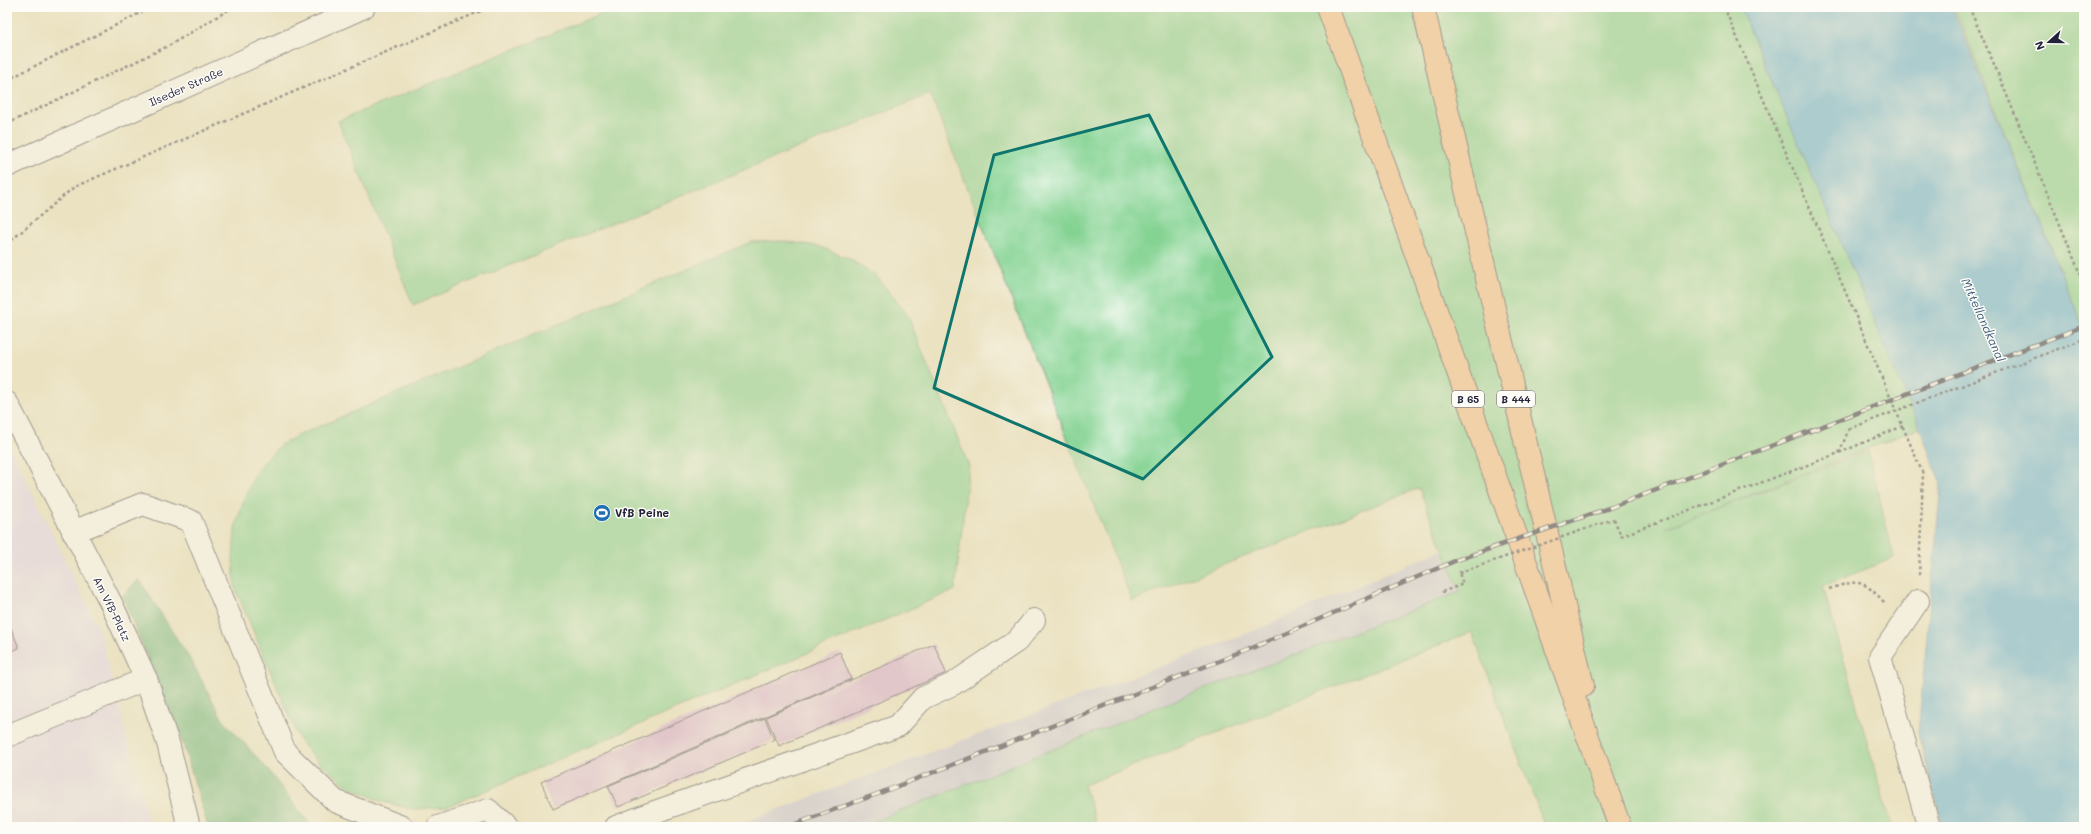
<svg xmlns="http://www.w3.org/2000/svg" width="2091" height="834" viewBox="0 0 2091 834" font-family="Mali,sans-serif">
<style>
.built{fill:#e2d4f3}
.industrial{fill:#c5c0da}
.green{fill:#84d393;stroke:#537a67}
.forest{fill:#6bb57d;stroke:#466c5c}
.water{fill:#63b2dd;stroke:#426a8c}
.building{fill:#d6a5d4}
.lines{fill:none;stroke-linecap:round;stroke-linejoin:round}
.minor-casing{stroke:#403f4f;stroke-width:24}
.major-casing{stroke:#403f4f;stroke-width:24}
.path{stroke:#403f4f;stroke-width:2.5;stroke-dasharray:3 3;stroke-linecap:butt}
.minor{stroke:#fff;stroke-width:22}
.major{stroke:#f9bc8a;stroke-width:22}
.rail-casing{stroke:#22223b;stroke-width:4.5}
.rail{stroke:#fdfcf7;stroke-width:3;stroke-dasharray:9;stroke-linecap:butt}
.path-bridge{stroke:#403f4f;stroke-width:2.5;stroke-dasharray:3 3;stroke-linecap:butt}
.marked{fill:none;stroke:#0f766e;stroke-width:3;stroke-linejoin:round}
.labels{text-anchor:middle;stroke-width:3;stroke-linejoin:round;paint-order:stroke}
.shield{fill:#fdfcf7;stroke:#646373;stroke-width:1}
.shield-label{font-size:10px;font-weight:bold;fill:#22223b}
.street-label{font-size:11px;fill:#22223b;stroke:#fdfcf7}
.poi-label{font-size:11px;font-weight:bold;fill:#22223b;stroke:#fdfcf7;text-anchor:start}
.water-label{font-size:12px;font-style:italic;fill:#3c5c7c;stroke:#fdfcf7}
</style>
<rect width="100%" height="100%" fill="#fdfcf7"/>
<filter id="ink" filterUnits="userSpaceOnUse"><feTurbulence type="fractalNoise" baseFrequency=".025" numOctaves="2"/><feDisplacementMap in="SourceGraphic" scale="8" xChannelSelector="R" yChannelSelector="G"/><feConvolveMatrix kernelMatrix="1 2 1 2 8 2 1 2 1" color-interpolation-filters="sRGB"/></filter>
<filter id="wash" filterUnits="userSpaceOnUse"><feTurbulence type="fractalNoise" baseFrequency=".012" numOctaves="4" result="noise"/><feDisplacementMap in="SourceGraphic" scale="16" xChannelSelector="R" yChannelSelector="G"/><feGaussianBlur stdDeviation="0.9" result="paint"/><feColorMatrix in="noise" values="0 0 0 0 0 0 0 0 0 0 0 0 0 0 0 0 0 1.4 0 .05"/><feComposite in="paint" operator="in"/></filter>
<g filter="url(#wash)">
<rect width="100%" height="100%" fill="#ebe2c1"/>
<polygon class="built" points="7,441 99,629 150,827 7,827"/>
<polygon class="industrial" points="1442,550 1460,593 1165,704 873,822 856,827 731,827 1239,637"/>
<g class="green">
<polygon points="617,7 1740,7 1920,428 1666,528 1868,451 1894,558 1823,586 1891,827 1545,827 1472,632 1084,785 1097,827 875,827 873,822 1165,704 1460,592 1419,488 1132,601 930,94 413,305 338,121"/>
<polygon points="1954,7 2084,7 2084,329"/>
<polygon points="783,241 818,246 850,259 877,277 907,314 969,466 955,590 447,807 411,809 380,801 348,786 321,765 300,741 235,588 233,559 235,528 245,497 257,470 280,445 299,435 751,242"/>
</g>
<polygon class="forest" points="139,579 193,664 223,720 264,765 312,827 208,827 181,737 122,596"/>
<polygon class="water" points="1740,7 1952,7 2084,329 2084,827 1943,827 1918,733 1941,484 1920,428"/>
<g id="blocks">
<g class="building">
<polygon points="9,623 19,648 7,653 7,624"/>
<polygon points="934,644 946,673 779,746 766,717"/>
<polygon points="840,652 851,679 553,809 541,782"/>
<polygon points="765,718 774,740 618,807 608,786"/>
</g>
</g>
</g>
<g filter="url(#ink)">
<use href="#blocks" fill-opacity="0" stroke="#403f4f" stroke-width="1"/>
<g class="lines">
<defs>
<g id="minor">
<polyline points="7,166 364,7"/>
<polyline points="7,403 112,605 146,679 168,743 189,827"/>
<polyline points="73,532 143,504 191,521 285,752 335,801 402,827"/>
<polyline points="1918,601 1880,657 1929,827"/>
<polyline points="7,736 146,679"/>
<polyline points="438,827 488,810 506,827"/>
<polyline points="616,827 649,814 898,726 923,698 953,684 1017,641 1034,620"/>
</g>
<g id="major">
<polyline points="1328,7 1620,827"/>
<polyline points="1423,7 1583,686"/>
</g>
</defs>
<use href="#minor" class="minor-casing"/>
<use href="#major" class="major-casing"/>
<g class="path">
<polyline points="1724,7 1923,474 1919,576"/>
<polyline points="1969,7 1997,71 2084,283"/>
<polyline points="7,80 152,7"/>
<polyline points="7,124 170,45 233,7"/>
<polyline points="7,244 74,187 490,7"/>
<polyline points="1839,453 1849,429"/>
<polyline points="1614,519 1621,536 1839,453 1903,426"/>
<path d="M1829,589C1860,579 1862,579 1885,603"/>
<polyline points="1442,592 1463,584 1459,573"/>
</g>
<use href="#minor" class="minor"/>
<use href="#major" class="major"/>
<defs>
<polyline id="rail" points="787,827 880,793 1245,651 1457,560 1612,507 2084,326"/>
</defs>
<use href="#rail" class="rail-casing"/>
<use href="#rail" class="rail"/>
<g class="path-bridge">
<polyline points="1849,429 2084,339"/>
<polyline points="1459,573 1614,519"/>
</g>
</g>
</g>
<path d="M0 0H2091V834H0ZM1149,115L1272,357L1143,479L934,388L994,155Z" fill="#ebe2c1" fill-opacity=".55" fill-rule="evenodd"/>
<path class="marked" d="M1149,115L1272,357L1143,479L934,388L994,155Z"/>
<defs>
<symbol id="stadium-disc" viewBox="-11 -11 22 22"><circle r="9.5" fill="#1f6fb2" stroke="#fdfcf7"/><path d="M0-5a6.5 5 0 1 0 0 10a6.5 5 0 1 0 0-10ZM-3.5-1.8h7v3.6h-7Z" fill="#fff"/></symbol>
</defs>
<g fill-rule="evenodd">
<use href="#stadium-disc" x="592" y="503" width="20" height="20"/>
</g>
<g class="labels">
<g class="shield">
<rect x="1452" y="391" width="32" height="16" rx="3"/>
<rect x="1497" y="391" width="38" height="16" rx="3"/>
</g>
<g class="shield-label">
<text x="1468" y="403">B 65</text>
<text x="1516" y="403">B 444</text>
</g>
<g class="street-label">
<text transform="translate(186 87) rotate(-24)" y="4">Ilseder Straße</text>
<text transform="translate(112 609) rotate(64)" y="4">Am VfB-Platz</text>
</g>
<g class="poi-label">
<text x="615" y="517">VfB Peine</text>
</g>
<g class="water-label">
<text transform="translate(1983 320) rotate(66)" y="4">Mittellandkanal</text>
</g>
</g>
<rect width="2091" height="834" fill="none" stroke="#fdfcf7" stroke-width="24"/>
<g transform="translate(2049 42) rotate(249)" stroke="#fdfcf7" stroke-width="3" paint-order="stroke">
<path d="M0-3L7 15L0 10L-7 15Z" fill="#22223b"/>
<text y="-6" font-size="11" font-weight="bold" text-anchor="middle" fill="#22223b">N</text>
</g>
</svg>
